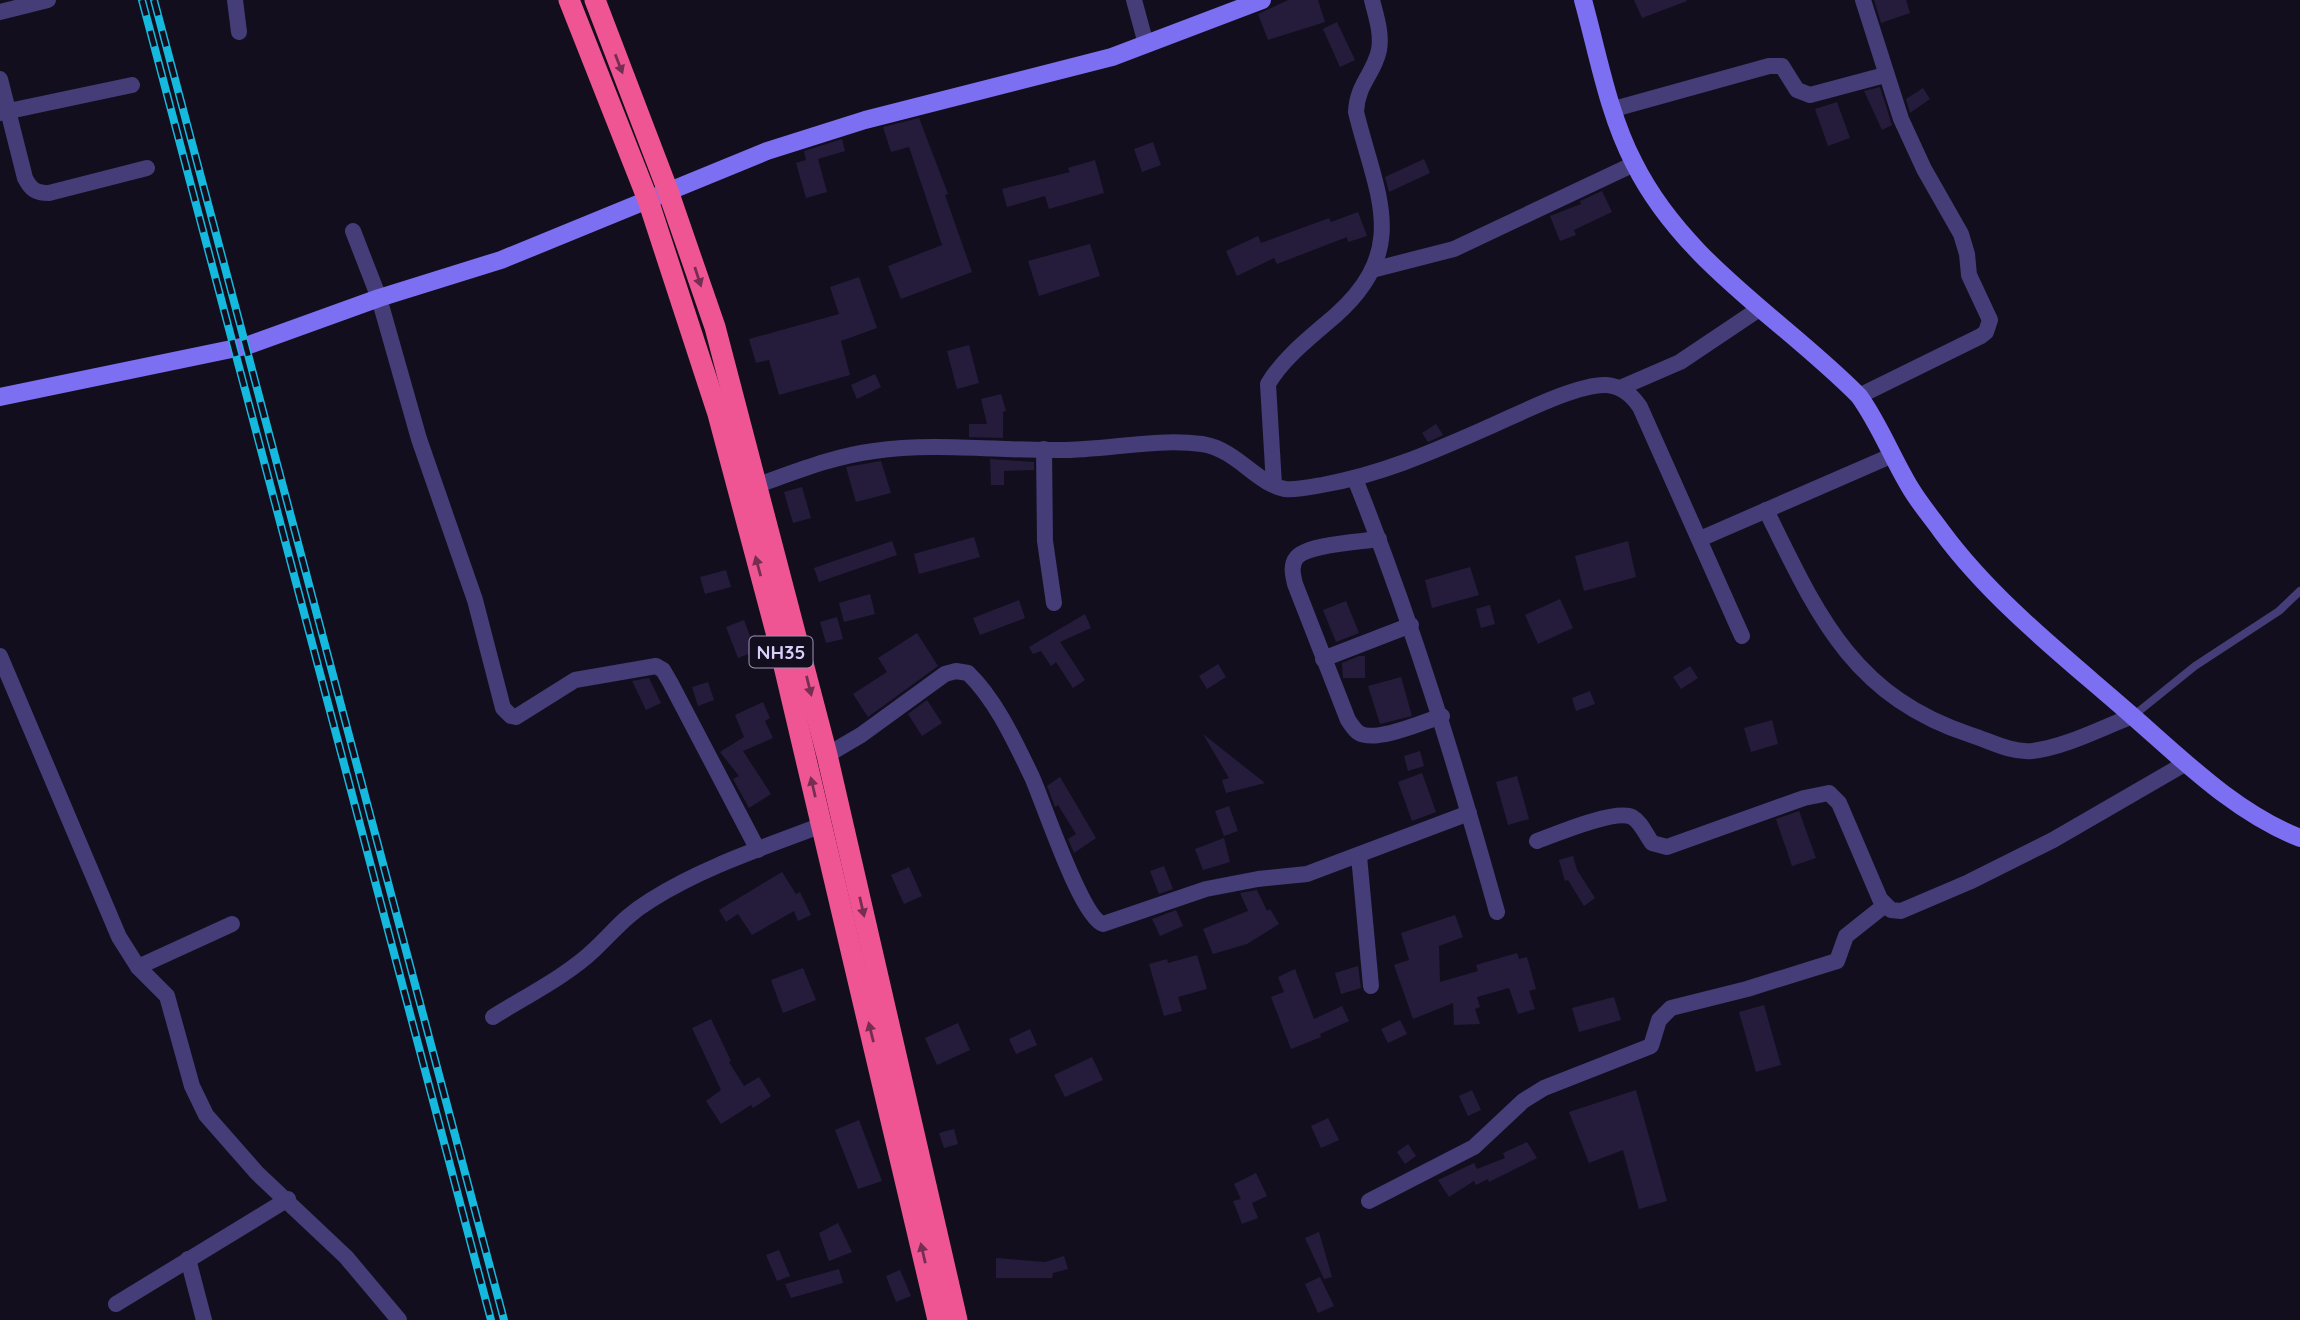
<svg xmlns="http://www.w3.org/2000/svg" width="2300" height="1320" viewBox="0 0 2300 1320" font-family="Quicksand,sans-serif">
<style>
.building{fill:#251c3c}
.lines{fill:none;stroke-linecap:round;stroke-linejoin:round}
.lane{stroke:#443d77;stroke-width:8}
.street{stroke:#443d77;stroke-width:16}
.secondary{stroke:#7d6ff1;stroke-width:18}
.highway{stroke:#ee5592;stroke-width:21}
.rail-casing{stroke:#16b9de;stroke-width:8}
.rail{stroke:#120e1d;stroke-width:5;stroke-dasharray:16;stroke-linecap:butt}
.oneway{fill:#752e52}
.labels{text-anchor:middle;stroke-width:5;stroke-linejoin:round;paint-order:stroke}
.shield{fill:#120e1d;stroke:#9c94b8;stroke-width:2}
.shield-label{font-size:19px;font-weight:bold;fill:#d7cefa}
</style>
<rect width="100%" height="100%" fill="#120e1d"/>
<g class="building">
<polygon points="1288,0 1318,0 1325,22 1268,40 1258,14"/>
<polygon points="1634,0 1686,0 1687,1 1642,18"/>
<polygon points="1874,0 1906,0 1910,13 1881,23"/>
<polygon points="1337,22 1355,60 1340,67 1323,29"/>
<polygon points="1880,87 1892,125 1882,130 1864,91"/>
<polygon points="1923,88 1930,99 1910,113 1906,99"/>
<polygon points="1837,102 1850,138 1828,146 1815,109"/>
<polygon points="919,118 948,194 945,195 972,272 901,299 888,266 942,245 909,147 891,152 883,127"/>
<polygon points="842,139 845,151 818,159 827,192 806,198 796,163 806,160 804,151"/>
<polygon points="1153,142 1161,165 1142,172 1134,149"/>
<polygon points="1424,159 1430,173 1389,192 1385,177"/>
<polygon points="1095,160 1104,193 1049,209 1045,196 1007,207 1002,189 1070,172 1068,168"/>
<polygon points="1602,191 1612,212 1574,230 1576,235 1560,241 1550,216 1581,204 1580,201"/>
<polygon points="1358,212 1367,236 1348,242 1347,237 1277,264 1274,258 1237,276 1226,251 1258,236 1261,243 1329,218 1331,222"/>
<polygon points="1090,244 1100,276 1039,296 1028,261"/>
<polygon points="859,277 877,328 841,341 850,375 779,395 769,360 756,363 749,339 839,314 830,287"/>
<polygon points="969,345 979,383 957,389 947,351"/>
<polygon points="875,374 881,387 857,399 851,385"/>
<polygon points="1001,394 1006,411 1003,412 1003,438 969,437 969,424 987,424 981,399"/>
<polygon points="1436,424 1443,435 1428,442 1422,433"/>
<polygon points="990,459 1034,462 1034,470 1004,471 1004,485 991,485"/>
<polygon points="881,461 891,493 856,502 846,467"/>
<polygon points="802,487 811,518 793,523 784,492"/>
<polygon points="974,537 980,557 919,574 914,554"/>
<polygon points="892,541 897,555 819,582 814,568"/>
<polygon points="1628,541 1636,577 1584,591 1575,556"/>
<polygon points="1470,567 1479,595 1432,608 1425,580"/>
<polygon points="726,570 731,587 705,594 700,577"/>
<polygon points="870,594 875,614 844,622 839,603"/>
<polygon points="1560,599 1573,628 1538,644 1525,615"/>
<polygon points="1019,600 1025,618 980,635 973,618"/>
<polygon points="1346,601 1359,633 1336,642 1323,610"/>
<polygon points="1490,605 1495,624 1481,628 1476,609"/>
<polygon points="1085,614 1091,628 1060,642 1085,680 1073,688 1056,662 1051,666 1041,651 1033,654 1029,647"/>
<polygon points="837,617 843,639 826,643 820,622"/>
<polygon points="744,620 750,636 755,634 761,649 738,658 726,627"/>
<polygon points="917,633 938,666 868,717 853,694 887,672 878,658"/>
<polygon points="1359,656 1365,656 1365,678 1343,678 1342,663"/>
<polygon points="1218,664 1226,677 1207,689 1199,676"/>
<polygon points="1690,666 1698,678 1681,689 1673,677"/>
<polygon points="1401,677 1412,716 1380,724 1368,686"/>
<polygon points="649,678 661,703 646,710 632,681"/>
<polygon points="708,682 714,700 698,706 692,687"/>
<polygon points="1590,691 1595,704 1576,711 1572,698"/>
<polygon points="927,700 942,723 922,736 908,714"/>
<polygon points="763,702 770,718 765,721 773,738 743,751 771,794 749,808 733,779 739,776 720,752 744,737 735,715"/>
<polygon points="1772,720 1778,744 1751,752 1744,728"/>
<polygon points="1203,734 1265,783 1226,793 1222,780 1229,778"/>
<polygon points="1420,751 1424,766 1408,771 1404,756"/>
<polygon points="1422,773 1436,812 1412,821 1398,782"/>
<polygon points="1517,776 1529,819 1508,825 1496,782"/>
<polygon points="1060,777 1096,838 1074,853 1068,839 1076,834 1058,805 1055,807 1047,786"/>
<polygon points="1229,806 1238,831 1224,836 1215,811"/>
<polygon points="1799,811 1816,858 1792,866 1776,819"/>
<polygon points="1224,838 1230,862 1203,870 1195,849"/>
<polygon points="1573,856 1577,870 1595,898 1584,906 1568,880 1565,881 1559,860"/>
<polygon points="1164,866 1173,889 1159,894 1150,871"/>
<polygon points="909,867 922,896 904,904 891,875"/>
<polygon points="782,872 796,894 800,892 811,915 798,921 794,911 752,935 738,914 726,922 719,910"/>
<polygon points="1257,890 1267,911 1270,909 1279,924 1247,944 1213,954 1203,929 1248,911 1240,893"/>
<polygon points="1176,910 1183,926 1160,936 1152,919"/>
<polygon points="1455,915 1463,937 1439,946 1440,982 1478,971 1476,965 1517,953 1519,959 1527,957 1536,989 1529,991 1535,1009 1518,1014 1509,988 1477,997 1480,1007 1475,1009 1480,1024 1454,1025 1453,1003 1413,1019 1394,965 1409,960 1401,933"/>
<polygon points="1197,955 1207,989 1178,997 1182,1011 1164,1016 1149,964 1167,959 1168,963"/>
<polygon points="1358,966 1361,988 1341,994 1335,973"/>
<polygon points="803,968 816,1000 783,1013 771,980"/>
<polygon points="1295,969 1314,1019 1342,1006 1349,1021 1320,1034 1321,1037 1291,1049 1271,997 1284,992 1278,977"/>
<polygon points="1614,997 1621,1020 1579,1032 1572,1008"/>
<polygon points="1764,1005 1781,1065 1756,1072 1739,1012"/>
<polygon points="711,1019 731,1061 729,1062 744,1086 759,1077 771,1096 753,1108 751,1105 721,1124 706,1101 721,1090 692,1028"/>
<polygon points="1400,1020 1407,1034 1388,1043 1381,1029"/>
<polygon points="958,1023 970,1050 937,1065 925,1038"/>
<polygon points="1030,1029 1037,1045 1016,1054 1009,1039"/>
<polygon points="1092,1057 1103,1080 1065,1097 1054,1075"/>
<polygon points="1472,1090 1481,1110 1468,1116 1459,1096"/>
<polygon points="1636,1090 1667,1201 1639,1209 1623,1150 1589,1163 1569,1112"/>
<polygon points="1328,1118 1339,1140 1321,1148 1311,1126"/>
<polygon points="859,1120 882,1181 858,1189 835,1130"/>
<polygon points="954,1129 958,1144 944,1148 939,1133"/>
<polygon points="1527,1142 1537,1158 1489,1182 1488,1179 1476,1185 1474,1181 1449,1197 1438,1180 1474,1163 1477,1169 1505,1158 1503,1153"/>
<polygon points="1408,1144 1416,1156 1405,1164 1397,1152"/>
<polygon points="1256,1173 1267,1196 1252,1203 1258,1218 1242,1224 1233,1201 1241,1199 1234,1184"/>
<polygon points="838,1223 852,1252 829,1261 819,1233"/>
<polygon points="1319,1232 1332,1277 1324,1279 1305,1238"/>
<polygon points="779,1250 790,1276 777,1281 766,1255"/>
<polygon points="1064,1256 1068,1269 1053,1273 1052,1278 996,1278 996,1258 1045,1262"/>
<polygon points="839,1269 843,1283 791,1298 785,1284"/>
<polygon points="900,1270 911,1296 896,1302 886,1276"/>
<polygon points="1320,1277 1334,1306 1318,1313 1305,1284"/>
</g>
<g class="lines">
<polyline class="lane" points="2133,716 2195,666 2279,611 2300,591"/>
<g class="street">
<polyline points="235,0 239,32"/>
<polyline points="1134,0 1146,44"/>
<polyline points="0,12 48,0"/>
<path d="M0,79L25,178C31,190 36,193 49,193L147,168"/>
<polyline points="1614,109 1769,66 1782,66 1797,90 1810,95 1885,75"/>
<polyline points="0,113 132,85"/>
<polyline points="353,231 379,298 419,439 475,600 503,708 511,716 516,717 575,680 656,666 663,670 670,682 758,850"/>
<polyline points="1372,270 1454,249 1634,164"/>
<polyline points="1620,388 1680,362 1759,309"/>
<polyline points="1859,396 1981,336 1986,332 1990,320 1969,275 1967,254 1961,234 1924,169 1901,119 1863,0"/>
<polyline points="1044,449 1045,541 1054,603"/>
<path d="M1355,479C1412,621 1456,765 1497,912"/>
<path d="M758,485C795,472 834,456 874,451C936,442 998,451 1060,450C1107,450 1155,438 1202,444C1236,449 1257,484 1285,489C1297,490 1311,487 1322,485C1379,475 1430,453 1482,430C1513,417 1575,384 1606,385C1622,386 1632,395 1640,407L1742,636"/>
<path d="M1274,485L1268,384C1284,357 1312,336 1336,315C1411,248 1376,194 1356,112C1357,84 1374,74 1379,50C1382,33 1376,16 1372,0"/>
<path d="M1766,510C1817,614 1852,696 1971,735C1990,741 2011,753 2032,751C2066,747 2101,728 2133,716"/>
<path d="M1379,539C1360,542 1309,544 1297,557C1290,565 1293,575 1295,584L1348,720C1351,724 1354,730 1359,733C1376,743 1423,722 1442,716"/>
<polyline points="1700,539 1893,455"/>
<polyline points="0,656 119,937 138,967 167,996 192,1086 206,1115 257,1173 346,1257 399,1320"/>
<polyline points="1323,659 1411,625"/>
<path d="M827,755L861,735L945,674L956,671L968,673C996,700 1015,742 1032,777C1044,804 1081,917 1103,924L1206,889L1258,879L1307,874L1469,813"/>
<path d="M1537,841C1556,834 1615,809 1632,817C1641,822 1646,835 1652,843L1667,847L1804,798L1829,793L1839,803L1880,899L1891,910L1901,911L1969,882L2053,840L2186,763"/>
<polyline points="1359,856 1371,986"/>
<polyline points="138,967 232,924"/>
<path d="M493,1017C526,996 567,976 595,949C616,929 625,916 651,900C703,867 765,847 822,825"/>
<polyline points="1369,1201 1474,1147 1523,1101 1544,1088 1651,1046 1659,1020 1671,1008 1747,989 1837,961 1846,936 1885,905"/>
<polyline points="188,1259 204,1320"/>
<polyline points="116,1304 288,1199"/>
</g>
<g class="secondary">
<path d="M1583,0C1598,54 1608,113 1634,163C1684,263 1783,319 1859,396C1880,425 1892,458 1911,489C1920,504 1932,518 1942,532C1993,601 2065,657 2129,713C2182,759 2234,812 2300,838"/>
<polyline points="0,397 246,346 379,298 501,260 767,151 865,120 1112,57 1262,0"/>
</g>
<g class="highway">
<polyline points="569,0 648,200 718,414 776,632 938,1320"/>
<polyline points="595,0 668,191 715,327 827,755 957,1320"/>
</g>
<defs>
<g id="rail">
<polyline points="142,0 491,1320"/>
<polyline points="154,0 504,1320"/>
</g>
</defs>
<use href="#rail" class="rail-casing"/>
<use href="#rail" class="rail"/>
</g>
<defs><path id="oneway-solid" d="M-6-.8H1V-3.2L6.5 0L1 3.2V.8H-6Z" transform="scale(1.75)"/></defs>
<g class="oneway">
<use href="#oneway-solid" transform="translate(619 64) rotate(69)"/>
<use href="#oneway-solid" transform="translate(698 277) rotate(72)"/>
<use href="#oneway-solid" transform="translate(758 566) rotate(-105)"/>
<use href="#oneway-solid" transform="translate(809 686) rotate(76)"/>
<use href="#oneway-solid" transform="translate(813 787) rotate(-103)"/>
<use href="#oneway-solid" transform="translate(862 907) rotate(77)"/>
<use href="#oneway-solid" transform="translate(871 1032) rotate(-104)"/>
<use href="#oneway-solid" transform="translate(923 1253) rotate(-103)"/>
</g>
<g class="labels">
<rect class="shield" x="749.5" y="636.5" width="63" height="31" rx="5"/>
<g class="shield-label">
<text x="781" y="659">NH35</text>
</g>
</g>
</svg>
